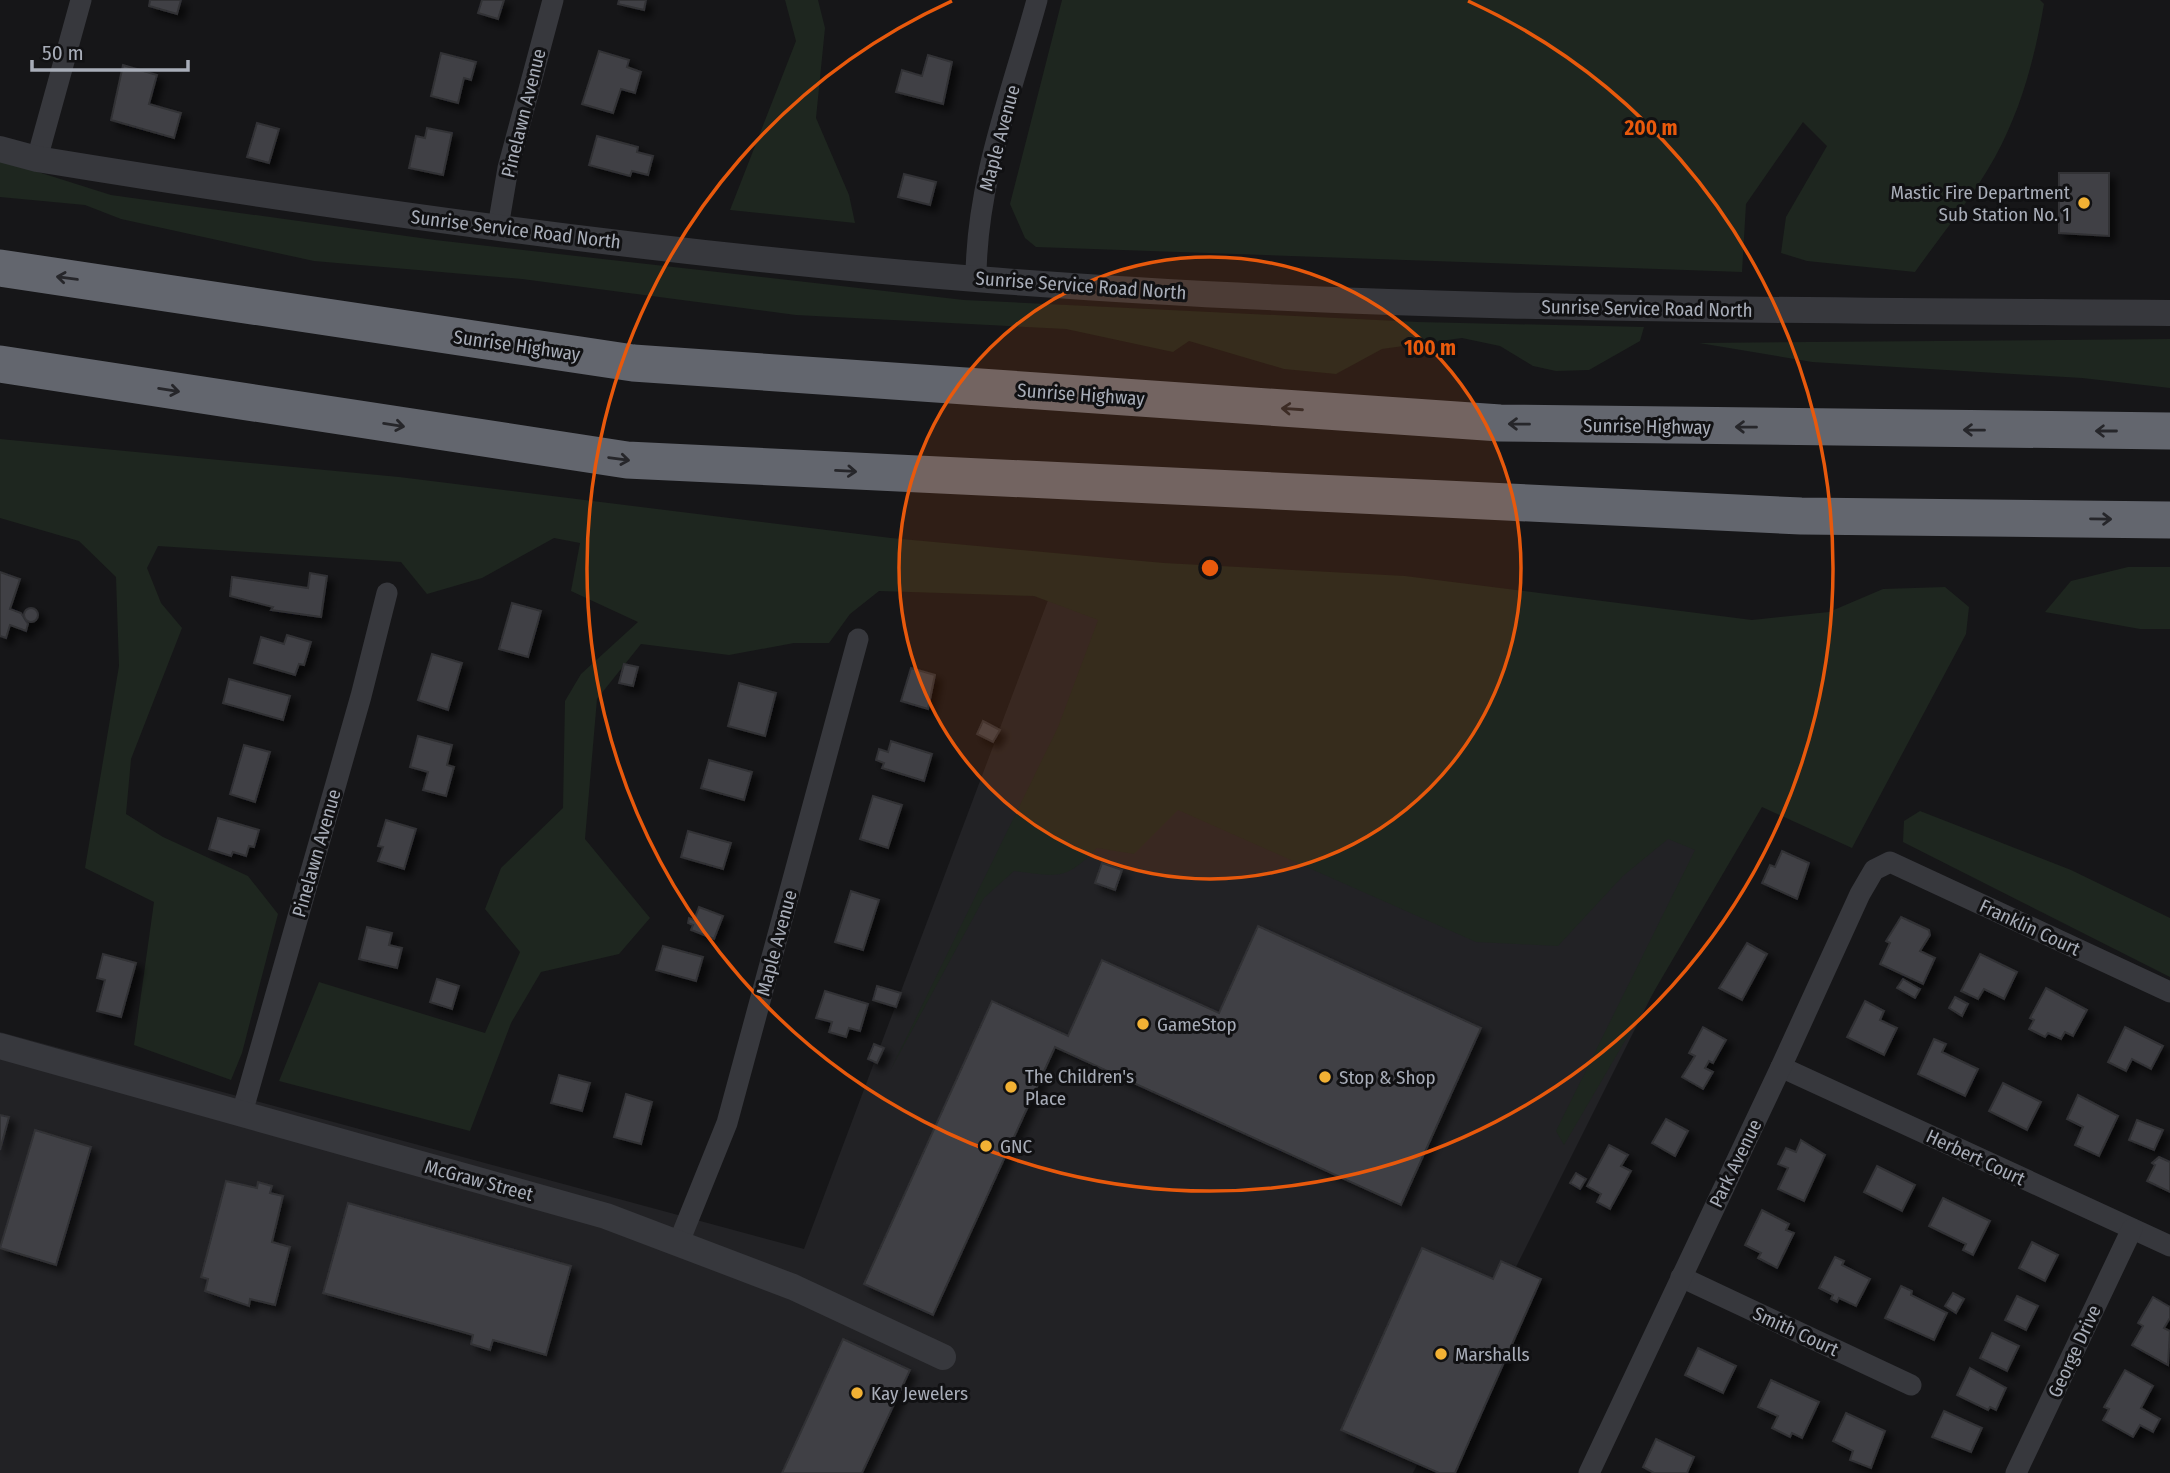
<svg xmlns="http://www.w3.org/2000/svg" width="2170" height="1473" viewBox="0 0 2170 1473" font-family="'Fira Sans Condensed',sans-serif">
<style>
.built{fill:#222225}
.green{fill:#1e261f}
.building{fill:#404145;stroke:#303034;stroke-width:2;filter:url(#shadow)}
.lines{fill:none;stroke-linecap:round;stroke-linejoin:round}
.minor{stroke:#37383d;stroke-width:21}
.tertiary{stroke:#37383d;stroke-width:26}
.motorway{stroke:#63666e;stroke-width:37}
.oneway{stroke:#26262a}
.ring{fill:none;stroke:#e8590c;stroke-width:3.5}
.poi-dot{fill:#f2b134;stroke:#111113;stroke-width:2.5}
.labels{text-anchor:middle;stroke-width:6;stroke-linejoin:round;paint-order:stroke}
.street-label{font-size:19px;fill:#a8adb8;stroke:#111113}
.poi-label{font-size:19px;fill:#a8adb8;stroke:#111113;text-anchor:start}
.centre{fill:#e8590c;stroke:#111113;stroke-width:3.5}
.ring-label{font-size:21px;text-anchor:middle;font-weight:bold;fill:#e8590c;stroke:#111113;stroke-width:6;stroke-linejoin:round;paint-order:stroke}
</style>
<defs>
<filter id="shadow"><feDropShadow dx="6" dy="6" stdDeviation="3.5" flood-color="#0009"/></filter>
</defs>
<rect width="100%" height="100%" fill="#161618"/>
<polygon class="built" points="1059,571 1762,775 1413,1473 0,1473 0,1032 804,1249"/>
<g class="green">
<polygon points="785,0 818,0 825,28 816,118 849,195 855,223 730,210 796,41"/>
<path d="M1062,0H2040L2044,4C2035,57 2021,110 1995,157C1973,197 1941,235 1915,272L1807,261L1781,253L1786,217L1827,146L1803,122L1746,204L1742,272L1036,247L1025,238L1010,204Z"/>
<polygon points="0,160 111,195 435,240 964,300 1418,322 1644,327 1640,341 1589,370 1556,371 1533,366 1500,346 1462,338 1382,349 1336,374 1284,369 1189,341 1173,352 1066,329 796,315 522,279 314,261 121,219 85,205 0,197"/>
<polygon points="2170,339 2170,388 2082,378 1812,362 1699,343"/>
<path d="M0,439L399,477L891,538L1164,563L1405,576L1752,620L1829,612L1883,589L1945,587L1969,607L1966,634L1852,848L1762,807L1564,1145L1556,1131L1695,850L1668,839L1623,876L1558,946L1476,942L1178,810L1134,854L1097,848C1064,882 1058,876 1014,871L984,898L891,1069L1058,727L1098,620L1034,596L879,591L850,614L829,643H794L729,655L641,644L597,699L585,839L650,918L619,954L541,972L511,1023L470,1131L279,1081L319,982L485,1033L520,952L485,909L501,868L563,808L565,701L581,674L638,622L571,591L580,543L554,538L482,578L427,594L401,562L158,546L147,568L161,603L182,628L131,759L126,814L163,837L248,876L278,914L242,1053L231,1080L134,1045L154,902L85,868L119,666L116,577L79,541L0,518Z"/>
<polygon points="2128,567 2170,567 2170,629 2140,629 2045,612 2071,581"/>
<polygon points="1920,811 2071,870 2170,918 2170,977 1903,842 1904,821"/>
</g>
<g class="building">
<polygon points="150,0 181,0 177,14 149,6"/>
<polygon points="482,0 504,0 498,19 478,13"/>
<polygon points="619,0 646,0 644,10 618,4"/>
<polygon points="599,51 629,60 627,67 641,72 635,93 621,89 613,113 582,104"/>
<polygon points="441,53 476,62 471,80 464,78 458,103 431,96"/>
<polygon points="928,55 952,62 943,104 896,92 902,70 922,76"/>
<polygon points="123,65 157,75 149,104 181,113 174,138 111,120"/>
<polygon points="257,123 279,129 269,163 247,157"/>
<polygon points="427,128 452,133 443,175 409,168 416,136 425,138"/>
<polygon points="597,136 638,147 637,152 653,156 648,175 632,171 630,176 589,165"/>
<polygon points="2059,173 2109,173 2109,236 2059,233"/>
<polygon points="904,174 936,182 930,205 898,197"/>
<polygon points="0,572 20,579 10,609 21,613 28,624 26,631 10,625 6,638 0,636"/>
<polygon points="310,573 327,576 321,617 271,610 273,607 230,596 232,577 308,588"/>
<polygon points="512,603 541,611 528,657 499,649"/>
<circle cx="31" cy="615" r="7"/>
<polygon points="287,635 311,642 304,665 299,664 295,675 254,663 261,637 284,644"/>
<polygon points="432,654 462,663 448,710 418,700"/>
<polygon points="624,664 638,667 633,686 619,683"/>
<polygon points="911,668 935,675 928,709 901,701"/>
<polygon points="229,679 290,696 283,720 223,703"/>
<polygon points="739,683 776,693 765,736 728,726"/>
<polygon points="983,721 1000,730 993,742 977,734"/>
<polygon points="418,736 452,745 447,765 454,767 446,796 423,790 428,772 410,767"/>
<polygon points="891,741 932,754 924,781 882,768 884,763 876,760 879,749 888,752"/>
<polygon points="244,745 270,752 255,802 230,794"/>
<polygon points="709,760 752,772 744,800 701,788"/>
<polygon points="873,796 902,805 888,848 860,839"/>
<polygon points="218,818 259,830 254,847 249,846 246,856 233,852 231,856 209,849"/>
<polygon points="386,820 416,829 404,869 378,861 383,847 378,846"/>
<polygon points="688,831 731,843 723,869 681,857"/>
<polygon points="1782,851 1809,863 1797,899 1762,883 1770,865 1775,867"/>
<polygon points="1102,863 1122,870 1115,890 1095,883"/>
<polygon points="851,891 879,900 863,950 835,942"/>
<polygon points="699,907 723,916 714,939 691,930 693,925 688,923 689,918 694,920"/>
<polygon points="1901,917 1929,930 1930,935 1920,951 1935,958 1923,984 1880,964 1890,943 1886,941"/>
<polygon points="1258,926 1481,1028 1401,1205 1055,1047 933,1315 864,1284 992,1001 1068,1036 1102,960 1219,1013"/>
<polygon points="367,927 392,933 389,945 402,948 397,968 359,959"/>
<polygon points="1747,943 1767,954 1742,1000 1719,988"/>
<polygon points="663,946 703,957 696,981 656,970"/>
<polygon points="103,954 136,963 121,1017 97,1011 105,980 97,978"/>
<polygon points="1980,954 2017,972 2004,999 1984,989 1978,999 1961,991"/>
<polygon points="437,979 459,986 452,1009 430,1002"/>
<polygon points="1903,979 1920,989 1915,998 1897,988"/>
<polygon points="877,986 901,993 896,1007 873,1000"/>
<polygon points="2046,988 2087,1010 2073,1036 2065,1032 2061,1039 2048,1033 2045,1037 2029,1029 2034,1020 2030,1018"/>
<polygon points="825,991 868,1004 860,1031 849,1028 846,1037 829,1032 832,1022 816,1018"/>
<polygon points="1955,997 1968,1004 1962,1016 1949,1008"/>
<polygon points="1865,1001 1884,1011 1880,1020 1897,1028 1884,1055 1847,1037"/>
<polygon points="1703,1027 1726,1040 1713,1063 1709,1061 1705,1068 1713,1072 1703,1089 1682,1077 1695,1056 1689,1053"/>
<polygon points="2125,1027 2163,1046 2151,1069 2132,1059 2126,1071 2108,1062"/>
<polygon points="1934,1039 1946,1044 1942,1052 1978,1069 1965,1096 1918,1074"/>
<polygon points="874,1044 884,1048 877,1063 868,1059"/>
<polygon points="559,1075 590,1083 582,1111 551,1103"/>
<polygon points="2003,1083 2041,1102 2027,1130 1989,1111"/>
<polygon points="626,1094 652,1102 641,1144 614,1137"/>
<polygon points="2078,1095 2118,1116 2099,1156 2075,1145 2083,1127 2067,1119"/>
<polygon points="0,1115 9,1117 0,1150"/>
<polygon points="1666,1119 1688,1131 1675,1156 1652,1143"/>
<polygon points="2137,1120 2163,1130 2154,1150 2129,1140"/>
<polygon points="35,1130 91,1147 56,1265 0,1248"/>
<polygon points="1801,1140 1825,1155 1804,1201 1778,1189 1788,1168 1778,1164 1786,1148 1796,1152"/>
<polygon points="1609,1145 1628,1155 1621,1166 1631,1171 1610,1209 1597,1202 1601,1194 1587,1186"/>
<polygon points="2159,1157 2170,1162 2170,1192 2147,1181 2155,1165 2152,1163"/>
<polygon points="1877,1166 1915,1185 1902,1211 1864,1192"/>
<polygon points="1576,1173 1586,1179 1580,1189 1570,1183"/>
<polygon points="226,1181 257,1188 258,1182 272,1186 270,1193 283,1196 272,1242 290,1247 275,1305 250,1299 249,1306 205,1291 208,1279 201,1277"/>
<polygon points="1943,1198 1990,1221 1973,1255 1963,1250 1966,1244 1929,1226"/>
<polygon points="348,1203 571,1266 546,1355 493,1340 490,1350 471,1344 473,1335 323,1293"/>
<polygon points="1762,1210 1789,1224 1786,1230 1794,1233 1777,1268 1758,1258 1761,1253 1745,1245"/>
<polygon points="2032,1242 2058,1255 2045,1281 2019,1268"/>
<polygon points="1422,1248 1493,1279 1501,1261 1541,1279 1455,1473 1439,1473 1341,1430"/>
<polygon points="1835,1257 1844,1261 1842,1265 1870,1279 1856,1306 1839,1298 1837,1302 1831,1299 1833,1295 1819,1288"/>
<polygon points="1901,1286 1912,1291 1911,1295 1947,1313 1934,1340 1885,1318"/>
<polygon points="1953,1293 1964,1299 1956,1313 1945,1306"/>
<polygon points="2017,1296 2038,1306 2026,1330 2005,1320"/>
<polygon points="2153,1297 2170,1307 2170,1318 2164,1328 2170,1331 2168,1365 2132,1345 2143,1326 2138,1323"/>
<polygon points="1992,1333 2019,1346 2007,1371 1980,1358"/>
<polygon points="843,1339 910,1370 862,1473 782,1473"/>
<polygon points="1698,1348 1736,1366 1723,1393 1685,1375"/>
<polygon points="1970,1368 2006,1388 1996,1410 1990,1407 1988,1410 1957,1395"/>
<polygon points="2125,1370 2153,1386 2141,1408 2160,1419 2153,1432 2140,1425 2133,1437 2103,1420 2109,1409 2104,1407"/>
<polygon points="1771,1380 1819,1402 1802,1438 1792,1433 1790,1437 1772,1428 1778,1416 1758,1407"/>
<polygon points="1944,1411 1982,1428 1971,1452 1932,1437"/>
<polygon points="1846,1413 1885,1431 1871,1468 1850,1460 1853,1451 1833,1441"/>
<polygon points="1656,1439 1694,1457 1687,1473 1654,1473 1643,1467"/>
</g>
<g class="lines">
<g class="minor">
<polyline points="37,159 81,0"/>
<polyline points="498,227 508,168 553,0"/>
<path d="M976,279C976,183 1012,92 1037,0"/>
<polyline points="1781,1067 2170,1246"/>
<polyline points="242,1113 361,696 387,593"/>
<polyline points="679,1242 727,1123 858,639"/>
<polyline points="1681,1277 1911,1385"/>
<polyline points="1589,1473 1781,1067 1860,894 1874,870 1890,862 2170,992"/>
<polyline points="2016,1473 2132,1229"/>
</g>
<g class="tertiary">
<path d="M0,149L37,159C349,210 662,254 976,279C1373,311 1772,310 2170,313"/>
<polyline points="0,1046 606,1216 793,1287 943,1357"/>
</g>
<g class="motorway">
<polyline points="0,268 633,363 1500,423 2170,431"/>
<polyline points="0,364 627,460 1801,516 2170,520"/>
</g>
</g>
<defs><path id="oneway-shaft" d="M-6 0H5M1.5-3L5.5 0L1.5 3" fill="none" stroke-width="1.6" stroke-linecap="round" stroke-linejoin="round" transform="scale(1.75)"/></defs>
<g class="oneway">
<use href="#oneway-shaft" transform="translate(67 278) rotate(-172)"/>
<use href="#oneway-shaft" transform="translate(169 390) rotate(9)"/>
<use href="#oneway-shaft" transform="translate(1292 409) rotate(-176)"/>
<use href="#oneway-shaft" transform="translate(1519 424) rotate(-179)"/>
<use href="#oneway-shaft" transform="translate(394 425) rotate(9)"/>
<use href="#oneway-shaft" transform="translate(1746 427) rotate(-179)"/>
<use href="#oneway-shaft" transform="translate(1974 430) rotate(-179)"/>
<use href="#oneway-shaft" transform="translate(2106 431) rotate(180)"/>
<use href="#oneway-shaft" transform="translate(619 459) rotate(8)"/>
<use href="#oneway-shaft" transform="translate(846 471) rotate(3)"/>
<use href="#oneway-shaft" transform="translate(2101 519) rotate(1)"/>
</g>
<circle cx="1210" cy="568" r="311" fill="#e8590c" fill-opacity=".12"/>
<g class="ring">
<circle cx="1210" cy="568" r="311"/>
<path d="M1468 1A623 623 0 1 1 952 1"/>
</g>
<g class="poi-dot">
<circle cx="2084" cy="203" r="7"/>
<circle cx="1143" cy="1024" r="7"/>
<circle cx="1325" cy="1077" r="7"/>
<circle cx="1011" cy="1087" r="7"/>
<circle cx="986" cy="1146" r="7"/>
<circle cx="1441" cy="1354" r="7"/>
<circle cx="857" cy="1393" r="7"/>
</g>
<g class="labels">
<g class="street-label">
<text transform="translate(523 113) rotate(-76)" y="7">Pinelawn Avenue</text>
<text transform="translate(999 138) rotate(-75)" y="7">Maple Avenue</text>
<text transform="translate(516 229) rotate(7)" y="7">Sunrise Service Road North</text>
<text transform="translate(1081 285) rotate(4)" y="7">Sunrise Service Road North</text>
<text transform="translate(1647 308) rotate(1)" y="7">Sunrise Service Road North</text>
<text transform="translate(517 345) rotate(8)" y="7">Sunrise Highway</text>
<text transform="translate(1081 394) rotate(4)" y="7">Sunrise Highway</text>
<text transform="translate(1647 426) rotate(1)" y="7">Sunrise Highway</text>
<text transform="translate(316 853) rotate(-74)" y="7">Pinelawn Avenue</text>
<text transform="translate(2030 927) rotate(25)" y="7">Franklin Court</text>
<text transform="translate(776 943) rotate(-75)" y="7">Maple Avenue</text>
<text transform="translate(1976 1157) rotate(25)" y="7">Herbert Court</text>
<text transform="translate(1735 1163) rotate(-64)" y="7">Park Avenue</text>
<text transform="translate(479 1180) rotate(15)" y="7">McGraw Street</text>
<text transform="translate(1796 1331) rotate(25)" y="7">Smith Court</text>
<text transform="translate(2074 1351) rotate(-65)" y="7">George Drive</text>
</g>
<g class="poi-label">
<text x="2070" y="199" text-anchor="end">Mastic Fire Department<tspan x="2070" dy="22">Sub Station No. 1</tspan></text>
<text x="1157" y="1031">GameStop</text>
<text x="1025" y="1083">The Children's<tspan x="1025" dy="22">Place</tspan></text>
<text x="1339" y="1084">Stop &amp; Shop</text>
<text x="1000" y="1153">GNC</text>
<text x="1455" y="1361">Marshalls</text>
<text x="871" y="1400">Kay Jewelers</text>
</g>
</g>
<circle cx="1210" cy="568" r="10" class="centre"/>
<g class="ring-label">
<text x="1651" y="135">200 m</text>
<text x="1430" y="355">100 m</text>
</g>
<path d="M32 60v10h156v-10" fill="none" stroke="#a8adb8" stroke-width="3.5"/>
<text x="42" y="60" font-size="21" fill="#a8adb8" stroke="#111113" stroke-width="5" paint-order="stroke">50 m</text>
</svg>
